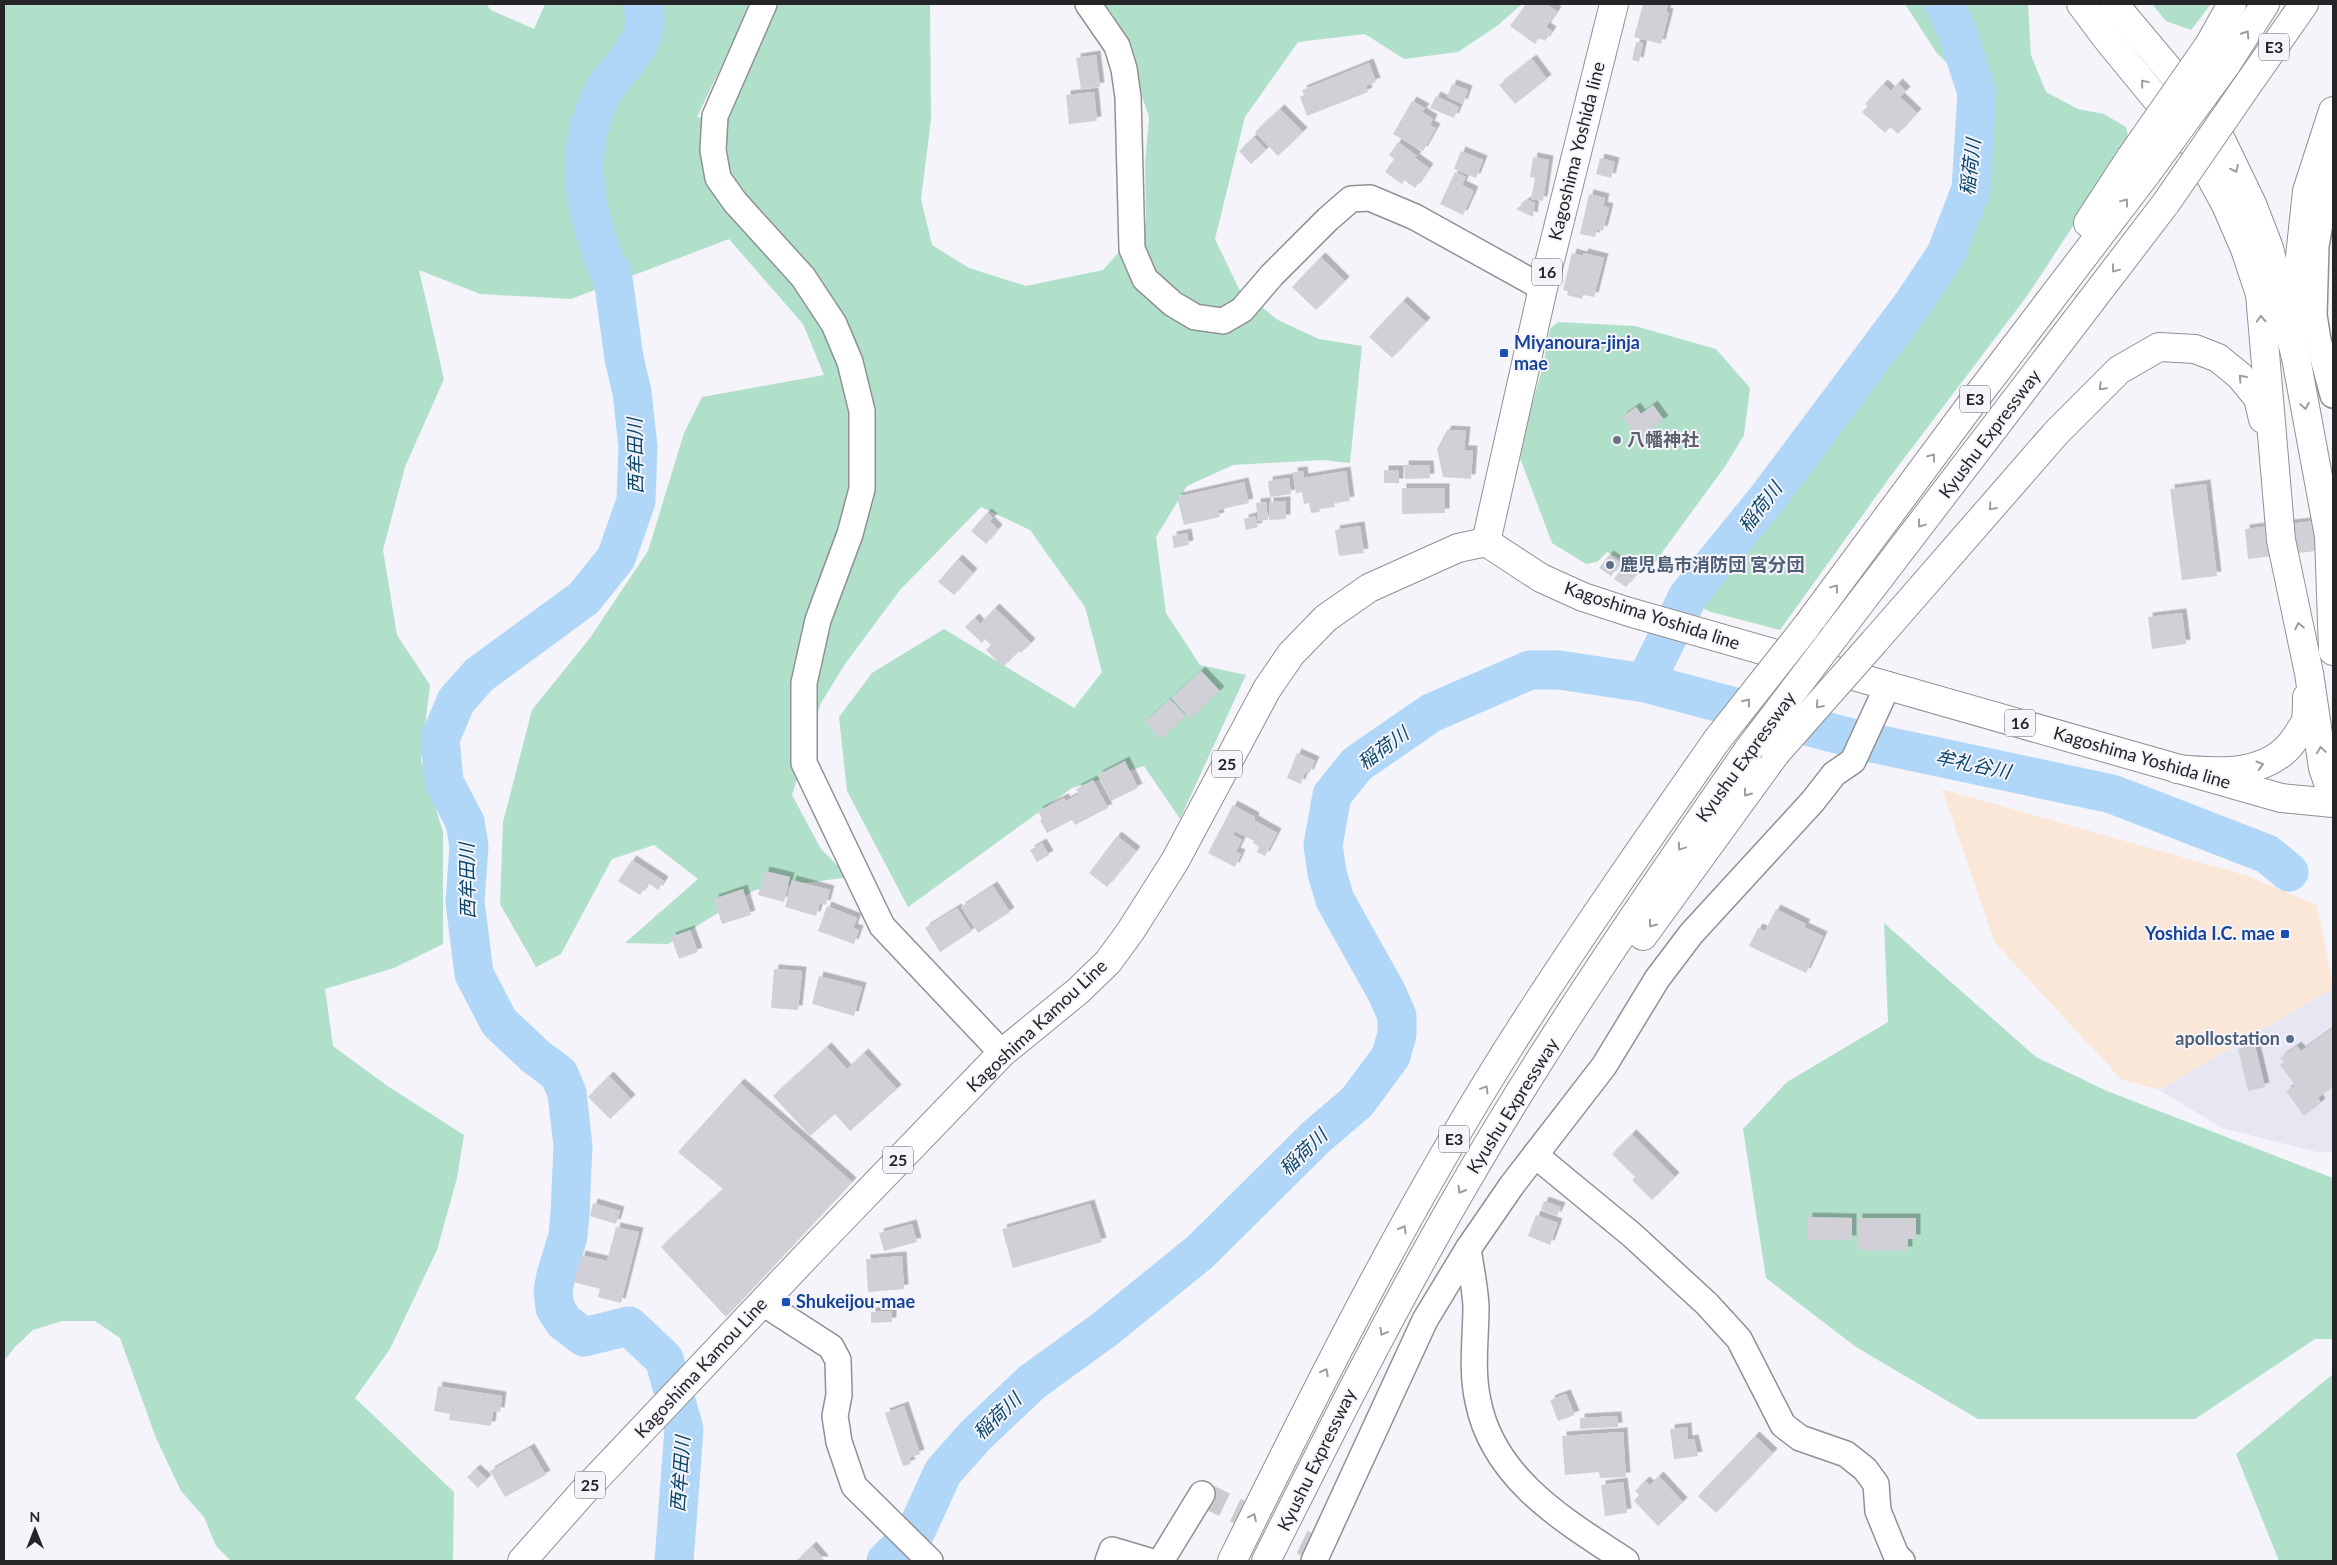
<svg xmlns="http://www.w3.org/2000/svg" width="2337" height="1565" viewBox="0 0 2337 1565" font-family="Lato,'Noto Sans JP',sans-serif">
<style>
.built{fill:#e7e7f4}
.industrial{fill:#fae7d7}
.green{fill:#b1e0ca}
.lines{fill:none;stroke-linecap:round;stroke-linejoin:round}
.river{stroke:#b0d7f7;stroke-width:39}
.building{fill:#d0d0d6;filter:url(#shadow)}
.street-tunnel{stroke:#cbcbd0;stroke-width:25;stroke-dasharray:25 12;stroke-linecap:butt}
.street-casing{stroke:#909095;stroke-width:28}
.primary-casing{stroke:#909095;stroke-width:30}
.highway-casing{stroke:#909095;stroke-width:30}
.street{stroke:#fff;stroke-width:25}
.primary{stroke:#fff;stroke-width:28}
.highway{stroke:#fff;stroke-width:28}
.highway-bridge-casing{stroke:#909095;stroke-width:30;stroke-linecap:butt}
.highway-bridge{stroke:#fff;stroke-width:28}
.oneway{stroke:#9d9d9e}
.transit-dot{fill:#1a4fb4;stroke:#f4f4fa;stroke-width:2}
.worship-dot{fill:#6b7280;stroke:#f4f4fa;stroke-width:2}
.service-dot{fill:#5c6f8a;stroke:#f4f4fa;stroke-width:2}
.labels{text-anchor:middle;stroke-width:4;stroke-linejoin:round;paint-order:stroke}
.shield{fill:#f4f4fa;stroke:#636366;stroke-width:1}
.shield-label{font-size:16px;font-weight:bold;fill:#252527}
.street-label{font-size:18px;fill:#252527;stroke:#f4f4fa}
.transit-label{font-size:18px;font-weight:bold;fill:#164399;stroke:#f4f4fa;text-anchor:start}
.worship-label{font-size:18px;font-weight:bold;fill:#5b616d;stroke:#f4f4fa;text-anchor:start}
.service-label{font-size:18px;font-weight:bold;fill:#4e5e75;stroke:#f4f4fa;text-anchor:start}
.water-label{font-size:19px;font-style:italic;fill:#0b476b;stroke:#f4f4fa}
</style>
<defs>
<filter id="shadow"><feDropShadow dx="4.5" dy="-4.5" stdDeviation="0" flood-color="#0004"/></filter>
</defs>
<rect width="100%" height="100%" fill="#f4f4fa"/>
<polygon class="built" points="2333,988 2333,1152 2317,1152 2222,1128 2159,1090"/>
<polygon class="industrial" points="1942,789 2248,876 2317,905 2333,988 2159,1090 2121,1079 1995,943"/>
<g class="green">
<polygon points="4,4 486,4 491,10 534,29 545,4 748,4 745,17 697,117 721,118 768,4 930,4 931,119 921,199 932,245 969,268 1026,286 1103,270 1146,222 1145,164 1149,117 1114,16 1104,4 1522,4 1497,26 1458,52 1404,59 1365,34 1298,42 1245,117 1215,239 1239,289 1278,320 1319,339 1362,346 1350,463 1323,460 1233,465 1187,486 1156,537 1166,613 1200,665 1246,675 1180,819 1144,766 1072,788 908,907 847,791 839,717 872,673 944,629 1074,708 1102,672 1085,607 1030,530 981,507 900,590 845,664 821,703 792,795 821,849 849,877 755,890 668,944 625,943 698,879 654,845 612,859 561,954 536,967 500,904 503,822 532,710 590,638 648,551 684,433 702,397 824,375 803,324 729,239 571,299 480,294 419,270 444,379 405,467 383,550 397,635 430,685 421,760 443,832 443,944 394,968 325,989 333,1046 386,1085 464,1135 457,1178 437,1250 390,1349 355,1398 454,1492 453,1561 231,1561 216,1546 204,1517 181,1491 156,1438 120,1338 95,1321 62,1321 33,1330 15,1347 4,1361"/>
<polygon points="1905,4 1938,4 1948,25 1959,58 1953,69 1936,52"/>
<polygon points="1956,4 2028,4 2031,55 2046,92 2078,109 2104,114 2126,127 2129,141 2027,296 1890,477 1780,630 1711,612 1698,606 1702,595 1743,549 1808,464 1880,363 1950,272 1975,212 1986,152 1988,115 1980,61"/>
<polygon points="2152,4 2211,4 2191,30 2166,21"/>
<polygon points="1558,322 1635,326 1716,349 1750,388 1744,435 1726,465 1650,569 1633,566 1607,552 1597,562 1586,564 1552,543 1520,458 1523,435 1543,366 1550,329"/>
<polygon points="1884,923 2036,1057 2107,1091 2333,1178 2333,1339 2315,1339 2195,1419 1978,1419 1856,1347 1766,1278 1743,1129 1787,1082 1888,1022"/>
<polygon points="2333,1374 2333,1561 2279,1561 2236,1454"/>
</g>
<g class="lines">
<g class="river">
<path d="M642,4C655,38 622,63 605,89C598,100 587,131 586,143C580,190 591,226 608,269L612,271L624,358L632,392L638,447L636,501L616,558L584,598L479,675L456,701L440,739L444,782L465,822L469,846L465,902L474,974L499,1022L535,1056L559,1074L567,1093L573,1146L570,1213L568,1236L556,1275L553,1291L555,1308L564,1322L584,1337L629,1326L664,1359L684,1429L674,1561"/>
<polyline points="1645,683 1688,596 1769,496 1912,305 1946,254 1971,189 1977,93 1956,28 1944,4"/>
<polyline points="886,1561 916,1531 943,1472 976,1435 1032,1382 1105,1329 1200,1252 1316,1137 1357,1102 1391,1056 1397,1034 1397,1016 1387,993 1335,900 1327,873 1323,845 1332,795 1357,764 1431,713 1530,670 1559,670 1645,683 1863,741 2112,794 2267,854 2289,872"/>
</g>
</g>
<g class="building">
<polygon points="1526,4 1546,4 1557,11 1546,27 1552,31 1545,41 1539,37 1535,44 1510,26"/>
<polygon points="1643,4 1668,4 1666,12 1669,13 1661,44 1634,37"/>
<polygon points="1636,42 1643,43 1639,62 1632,60"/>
<polygon points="1096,55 1100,87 1081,89 1076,58"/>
<polygon points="1532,59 1547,79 1515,104 1499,85"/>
<polygon points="1369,63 1376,82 1366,86 1368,92 1307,116 1300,97 1304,95 1302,90"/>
<polygon points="1898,83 1906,91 1900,97 1917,113 1898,134 1890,127 1885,133 1862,112 1868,106 1865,104 1883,84 1891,91"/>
<polygon points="1452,84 1468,90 1463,104 1447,97"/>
<polygon points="1094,92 1097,121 1069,124 1066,95"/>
<polygon points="1436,96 1459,107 1454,118 1430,108"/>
<polygon points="1412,101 1425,108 1422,112 1433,119 1430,125 1436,128 1423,151 1393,134"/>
<polygon points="1280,109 1303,132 1278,156 1255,132"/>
<polygon points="1254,137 1266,150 1251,164 1239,151"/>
<polygon points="1398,142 1417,156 1415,158 1429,168 1415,188 1404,180 1402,184 1385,172 1394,159 1389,155"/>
<polygon points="1461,151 1483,160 1476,178 1454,169"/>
<polygon points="1533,157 1549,160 1543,201 1531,199 1535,178 1530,177"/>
<polygon points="1600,158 1615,162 1611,178 1596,174"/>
<polygon points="1455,172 1466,177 1462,185 1474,191 1463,215 1440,204"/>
<polygon points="1589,194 1605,198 1603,206 1609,208 1603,231 1597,229 1595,237 1580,234"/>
<polygon points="1528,200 1535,203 1533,217 1516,209"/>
<polygon points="1572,253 1583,256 1584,253 1604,258 1594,297 1583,295 1582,299 1567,295 1568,291 1563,290"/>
<polygon points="1321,257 1345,281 1316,310 1292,287"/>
<polygon points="1403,301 1426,322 1392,358 1369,337"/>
<polygon points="1653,405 1664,420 1638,438 1622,417 1636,407 1641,414"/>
<polygon points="1447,430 1466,431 1464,450 1473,450 1471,479 1443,477 1437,449"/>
<polygon points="1404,465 1429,465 1430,478 1405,479"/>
<rect x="1384" y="470" width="15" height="13"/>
<polygon points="1303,471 1304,478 1346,471 1350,501 1334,503 1335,507 1319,509 1320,512 1311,513 1309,503 1304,504 1302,492 1296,493 1293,472"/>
<polygon points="1289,478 1291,494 1270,497 1268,481"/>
<polygon points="1244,482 1249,503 1218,510 1220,517 1184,525 1177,497"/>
<polygon points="2206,484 2217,576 2182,580 2170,489"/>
<polygon points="1402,488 1445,488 1445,513 1402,514"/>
<polygon points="1286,501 1286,519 1269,520 1269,502"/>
<polygon points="1266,502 1268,520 1258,521 1256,503"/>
<polygon points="987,513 993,518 990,521 998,529 986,544 971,531"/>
<polygon points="1255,516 1258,527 1246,530 1244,519"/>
<polygon points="2333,519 2333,549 2248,559 2245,529"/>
<polygon points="1360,526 1364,553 1339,556 1335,530"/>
<polygon points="1187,533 1189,545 1174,548 1172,536"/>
<polygon points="1609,555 1621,563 1611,576 1599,568"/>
<polygon points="958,559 973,573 954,595 938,582"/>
<polygon points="1624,565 1636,574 1626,587 1614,579"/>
<polygon points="995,608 1031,643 1021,653 1019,651 1003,667 986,650 991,645 985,639 982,643 965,627 975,618 980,624"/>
<polygon points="2182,613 2186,644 2152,649 2148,617"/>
<polygon points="1201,671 1220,691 1190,719 1171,698"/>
<polygon points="1170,699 1186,716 1161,739 1145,722"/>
<polygon points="1297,753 1315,761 1309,774 1305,772 1301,784 1287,778"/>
<polygon points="1125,761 1138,788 1111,801 1098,775"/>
<polygon points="1093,780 1108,808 1075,825 1072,820 1047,833 1040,820 1042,819 1038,811 1064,798 1066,801 1079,794 1076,789"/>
<polygon points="1233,805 1255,817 1254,820 1277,833 1265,856 1257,852 1259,847 1253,843 1254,841 1235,831 1233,835 1242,840 1236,852 1241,854 1235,867 1208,853"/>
<polygon points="1117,836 1136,851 1107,887 1089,873"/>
<polygon points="1042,843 1049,855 1037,862 1030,850"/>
<polygon points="632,860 664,881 658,890 648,883 640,895 618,881"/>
<polygon points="765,871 790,877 784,902 758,895"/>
<polygon points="792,880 830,890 826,905 820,903 816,916 785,907"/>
<polygon points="993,886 1010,912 978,933 961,907"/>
<polygon points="743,889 751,915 722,924 714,899"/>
<polygon points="827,906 857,918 853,928 859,930 854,944 818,931"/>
<polygon points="957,908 972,931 940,952 925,928"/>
<polygon points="1776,909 1806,924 1804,927 1823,936 1806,973 1749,946 1758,928 1765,931"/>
<polygon points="690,930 698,952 679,959 671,937"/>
<polygon points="774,969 802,971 798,1010 771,1008"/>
<polygon points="819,976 862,987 854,1016 812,1004"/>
<polygon points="2333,1028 2333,1087 2318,1098 2321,1103 2304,1116 2286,1091 2295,1085 2280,1065 2284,1062 2280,1058 2297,1046 2301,1051"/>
<polygon points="2255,1045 2265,1087 2248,1091 2238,1049"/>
<polygon points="827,1047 847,1069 864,1053 897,1089 850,1131 835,1114 810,1136 773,1096"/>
<polygon points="609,1076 631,1099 610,1119 588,1097"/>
<polygon points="740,1083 852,1182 726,1317 661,1247 723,1189 678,1152"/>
<polygon points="1632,1134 1675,1177 1652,1200 1632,1180 1635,1177 1612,1154"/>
<polygon points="1544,1201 1561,1207 1557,1216 1541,1210"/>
<polygon points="593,1203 620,1211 616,1224 590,1216"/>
<polygon points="1090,1204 1102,1242 1013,1268 1002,1229"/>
<polygon points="1536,1215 1558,1223 1550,1245 1528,1236"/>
<polygon points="1808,1217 1852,1218 1852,1240 1808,1240"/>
<polygon points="1858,1218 1916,1218 1916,1239 1908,1239 1908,1251 1858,1250"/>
<polygon points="912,1224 917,1242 884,1251 879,1233"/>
<polygon points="616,1227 639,1232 621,1303 598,1297 600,1289 574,1282 581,1255 607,1261"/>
<polygon points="902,1256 904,1289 868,1292 866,1259"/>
<polygon points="892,1311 892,1322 871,1323 871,1312"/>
<polygon points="438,1386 502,1396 500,1412 493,1411 491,1426 449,1420 450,1414 434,1411"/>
<polygon points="1566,1394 1575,1415 1558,1421 1550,1400"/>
<polygon points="904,1406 920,1454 909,1458 911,1464 903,1466 885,1413"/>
<polygon points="1617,1416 1618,1427 1580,1429 1580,1418"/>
<polygon points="1687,1427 1688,1440 1694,1439 1698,1456 1674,1459 1670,1429"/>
<polygon points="1623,1432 1626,1477 1600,1478 1599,1472 1565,1475 1562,1436"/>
<polygon points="1755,1436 1773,1453 1716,1513 1698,1496"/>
<polygon points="530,1448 546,1475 505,1497 490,1471"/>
<polygon points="476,1469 487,1479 478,1488 467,1477"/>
<polygon points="1659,1476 1683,1502 1658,1526 1634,1501 1639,1495 1635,1491 1645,1481 1650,1485"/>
<polygon points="1623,1482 1627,1513 1605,1516 1601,1485"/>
<polygon points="812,1546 824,1560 823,1561 796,1561"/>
</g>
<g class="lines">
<polyline class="street-tunnel" points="1202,1494 1319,1550"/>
<defs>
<g id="street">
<polyline points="764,4 715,116 713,150 718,178 735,202 803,277 834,324 850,362 862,411 862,489 850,534 818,620 804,683 804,763 882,926 1002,1053"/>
<polyline points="1088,4 1117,46 1124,69 1128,97 1132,249 1145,279 1173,304 1195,317 1223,321 1242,310 1272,275 1328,219 1351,199 1370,198 1415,217 1543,288"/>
<polyline points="2333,165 2325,194 2316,246 2314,315 2318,340 2333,395"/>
<polyline points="1535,1155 1632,1235 1707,1304 1739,1339 1783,1425 1800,1438 1846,1454 1865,1469 1876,1484 1878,1511 1896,1555 1902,1561"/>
<path d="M1468,1249C1471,1268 1475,1287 1476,1306C1476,1337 1471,1370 1478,1401C1493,1479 1565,1521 1626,1561"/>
<polyline points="763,1303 831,1347 838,1360 839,1395 835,1416 839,1442 854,1486 930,1561"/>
<polyline points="1108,1561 1112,1550 1149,1561"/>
<polyline points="1161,1561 1202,1494"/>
<polyline points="1314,1561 1425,1320 1468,1249 1512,1185 1604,1066 1657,979 1691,934 1813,801 1834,774 1853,761 1888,685"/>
</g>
<g id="primary">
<polyline points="1486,542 1541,578 1583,597 1629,612 2281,798 2333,803"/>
<polyline points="1486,542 1543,288 1614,4"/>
<polyline points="522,1561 583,1492 814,1248 1002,1053 1078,991 1108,962 1130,932 1175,861 1267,689 1291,654 1326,618 1369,588 1458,548 1486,542"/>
</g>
<g id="highway">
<polyline points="2081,4 2108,40 2191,141 2226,205 2245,249 2260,294 2281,540 2309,673 2323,768 2333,797"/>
<polyline points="2114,4 2212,121 2252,204 2269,248 2296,358 2329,536 2333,651"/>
<polyline points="2209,45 2232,4"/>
<polyline points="2226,65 2265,4"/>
<polyline points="2244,90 2304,4"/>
<polyline points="2088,223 2131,157"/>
<polyline points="2298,324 2300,257 2307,191 2333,111"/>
<polyline points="1806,627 1972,403 2147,173"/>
<polyline points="1835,636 2166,203"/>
<polyline points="1874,642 2057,432 2119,370 2159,347 2195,349 2218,358 2240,376 2258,398 2263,419"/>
<path d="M2177,769C2218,773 2271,777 2296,737C2299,732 2304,726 2306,720C2307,713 2307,705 2307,697"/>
<polyline points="1643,936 1776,753"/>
<path d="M1232,1561C1322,1378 1414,1194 1525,1022C1587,926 1652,833 1717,740"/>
<path d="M1266,1561C1329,1435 1392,1309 1463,1187C1550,1036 1650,892 1749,749"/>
</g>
</defs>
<use href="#street" class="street-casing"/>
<use href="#primary" class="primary-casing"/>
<use href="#highway" class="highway-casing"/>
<use href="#street" class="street"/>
<use href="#primary" class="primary"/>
<use href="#highway" class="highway"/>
<defs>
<g id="highway-bridge">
<polyline points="2131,157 2209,45"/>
<polyline points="2147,173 2226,65"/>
<polyline points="2166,203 2244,90"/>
<polyline points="1717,740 1806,627"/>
<polyline points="1749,749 1835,636"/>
<polyline points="1776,753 1874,642"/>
</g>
</defs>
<use href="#highway-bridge" class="highway-bridge-casing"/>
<use href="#highway-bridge" class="highway-bridge"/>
</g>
<defs><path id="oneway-chevron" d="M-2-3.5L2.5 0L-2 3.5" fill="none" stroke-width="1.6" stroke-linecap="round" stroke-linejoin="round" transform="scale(1.25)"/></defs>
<g class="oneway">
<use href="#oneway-chevron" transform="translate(2246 34) rotate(-57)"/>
<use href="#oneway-chevron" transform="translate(2144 83) rotate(-130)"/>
<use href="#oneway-chevron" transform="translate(2235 169) rotate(64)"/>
<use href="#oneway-chevron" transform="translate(2125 202) rotate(-53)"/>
<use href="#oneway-chevron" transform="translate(2115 269) rotate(127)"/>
<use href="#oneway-chevron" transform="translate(2261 319) rotate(-93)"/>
<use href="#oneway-chevron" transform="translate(2242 378) rotate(-132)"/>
<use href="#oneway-chevron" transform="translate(2102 387) rotate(135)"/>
<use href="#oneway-chevron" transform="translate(2305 406) rotate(80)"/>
<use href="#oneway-chevron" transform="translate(1932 457) rotate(-53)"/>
<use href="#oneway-chevron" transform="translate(1992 507) rotate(131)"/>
<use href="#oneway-chevron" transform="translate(1921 524) rotate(127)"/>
<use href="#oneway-chevron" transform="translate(1835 588) rotate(-53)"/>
<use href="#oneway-chevron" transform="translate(2299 626) rotate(-102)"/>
<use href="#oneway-chevron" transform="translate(1747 702) rotate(-52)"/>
<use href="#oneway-chevron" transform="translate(1819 705) rotate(131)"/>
<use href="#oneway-chevron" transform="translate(2321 750) rotate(-98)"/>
<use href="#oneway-chevron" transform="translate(2260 765) rotate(-16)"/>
<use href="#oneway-chevron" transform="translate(1747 793) rotate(126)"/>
<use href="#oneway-chevron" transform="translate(1681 847) rotate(124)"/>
<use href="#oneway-chevron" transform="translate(1652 924) rotate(126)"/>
<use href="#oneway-chevron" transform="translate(1485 1089) rotate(-59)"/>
<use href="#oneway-chevron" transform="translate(1461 1190) rotate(120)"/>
<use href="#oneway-chevron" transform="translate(1403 1229) rotate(-61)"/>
<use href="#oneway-chevron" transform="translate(1383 1332) rotate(119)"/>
<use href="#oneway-chevron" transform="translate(1325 1372) rotate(-62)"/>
<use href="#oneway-chevron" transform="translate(1253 1517) rotate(-64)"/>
</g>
<g class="transit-dot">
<rect x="1499" y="348" width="10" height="10" rx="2.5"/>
<rect x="2280" y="929" width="10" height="10" rx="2.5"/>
<rect x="781" y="1297" width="10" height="10" rx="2.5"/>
</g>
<circle class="worship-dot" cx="1617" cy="440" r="5"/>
<g class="service-dot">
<circle cx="1610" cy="565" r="5"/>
<circle cx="2290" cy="1039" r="5"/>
</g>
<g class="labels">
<g class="shield">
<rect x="2259" y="33.5" width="30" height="27" rx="4"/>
<rect x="1532" y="258.5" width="30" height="27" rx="4"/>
<rect x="1960" y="385.5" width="30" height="27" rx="4"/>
<rect x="2005" y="709.5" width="30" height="27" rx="4"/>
<rect x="1212" y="750.5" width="30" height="27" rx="4"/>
<rect x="1439" y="1125.5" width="30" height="27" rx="4"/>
<rect x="883" y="1146.5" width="30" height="27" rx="4"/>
<rect x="575" y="1471.5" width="30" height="27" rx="4"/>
</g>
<g class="shield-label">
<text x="2274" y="53">E3</text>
<text x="1547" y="278">16</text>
<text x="1975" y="405">E3</text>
<text x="2020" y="729">16</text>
<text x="1227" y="770">25</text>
<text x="1454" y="1145">E3</text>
<text x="898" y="1166">25</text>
<text x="590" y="1491">25</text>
</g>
<g class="street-label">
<text transform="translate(1577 151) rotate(-76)" y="6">Kagoshima Yoshida line</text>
<text transform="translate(1990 434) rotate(-53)" y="6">Kyushu Expressway</text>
<text transform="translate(1652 616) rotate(18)" y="6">Kagoshima Yoshida line</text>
<text transform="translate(1746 757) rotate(-54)" y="6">Kyushu Expressway</text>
<text transform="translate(2142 758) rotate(16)" y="6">Kagoshima Yoshida line</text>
<text transform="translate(1037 1026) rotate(-43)" y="6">Kagoshima Kamou Line</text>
<text transform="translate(1513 1106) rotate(-58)" y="6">Kyushu Expressway</text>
<text transform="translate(701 1368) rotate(-47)" y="6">Kagoshima Kamou Line</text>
<text transform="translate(1317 1460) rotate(-64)" y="6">Kyushu Expressway</text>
</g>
<g class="transit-label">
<text x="1514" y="349">Miyanoura-jinja<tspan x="1514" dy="21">mae</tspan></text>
<text x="2275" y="940" text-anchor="end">Yoshida I.C. mae</text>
<text x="796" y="1308">Shukeijou-mae</text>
</g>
<g class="worship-label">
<text x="1627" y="446">八幡神社</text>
</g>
<g class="service-label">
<text x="1620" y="571">鹿児島市消防団 宮分団</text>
<text x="2280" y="1045" text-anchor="end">apollostation</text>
</g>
<g class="water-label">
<text transform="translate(1970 167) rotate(-83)" y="7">稲荷川</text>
<text transform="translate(635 456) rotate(-91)" y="7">西牟田川</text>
<text transform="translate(1760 507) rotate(-52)" y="7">稲荷川</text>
<text transform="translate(1383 748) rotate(-36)" y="7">稲荷川</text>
<text transform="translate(1973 764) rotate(12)" y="7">牟礼谷川</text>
<text transform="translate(467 881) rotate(-91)" y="7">西牟田川</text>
<text transform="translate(1303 1152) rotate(-44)" y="7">稲荷川</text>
<text transform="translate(997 1416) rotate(-44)" y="7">稲荷川</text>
<text transform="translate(680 1474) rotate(-86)" y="7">西牟田川</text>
</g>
</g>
<rect width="2337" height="1565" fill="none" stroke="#252527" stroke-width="10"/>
<g transform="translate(35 1530)" stroke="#f4f4fa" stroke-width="4" paint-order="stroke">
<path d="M0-4L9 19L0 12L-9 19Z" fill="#252527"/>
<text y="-8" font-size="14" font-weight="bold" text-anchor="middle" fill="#252527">N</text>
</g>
</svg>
